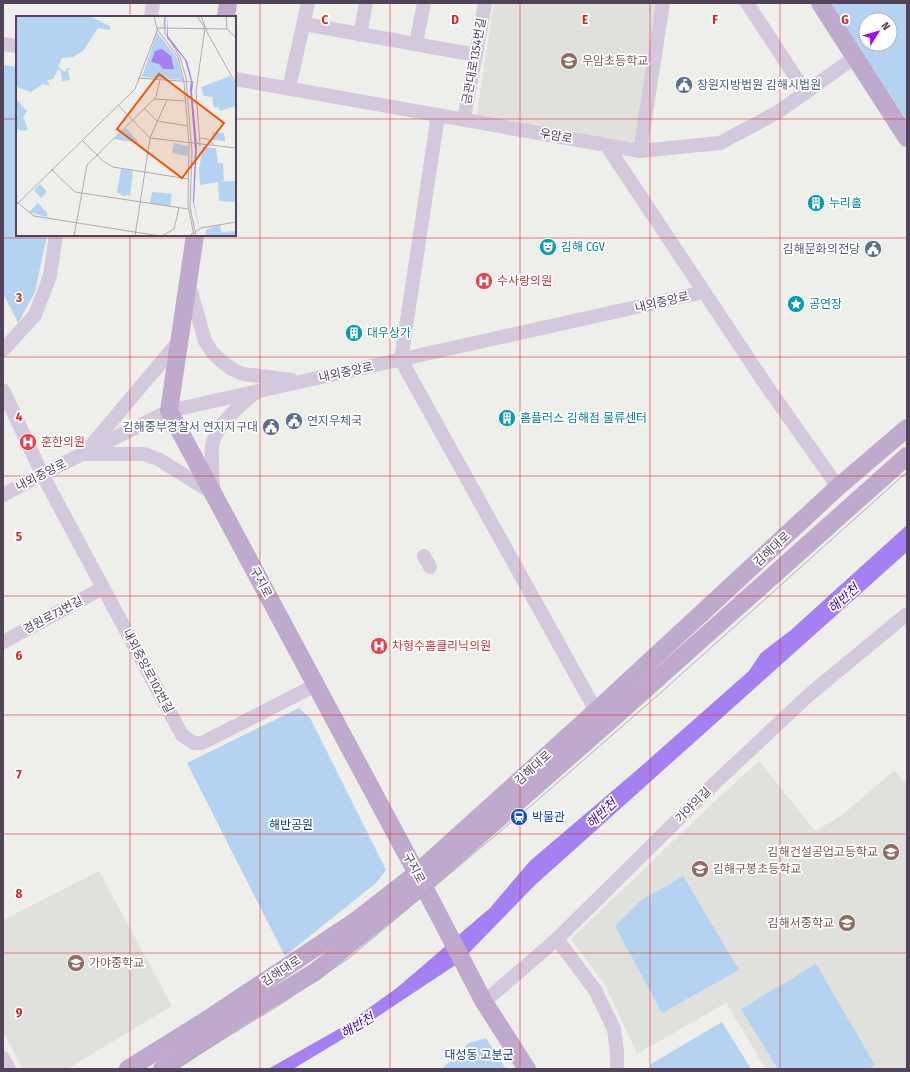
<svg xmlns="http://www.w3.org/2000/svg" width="910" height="1072" viewBox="0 0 910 1072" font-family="'Fira Sans Condensed','Noto Sans KR',sans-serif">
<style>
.education{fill:#e0e0dd}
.green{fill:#b5d2f0;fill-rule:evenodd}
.water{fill:#a580f0}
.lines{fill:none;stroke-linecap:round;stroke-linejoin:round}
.minor{stroke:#d4c8dd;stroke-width:14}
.major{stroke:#bfa9cd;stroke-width:18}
.tram{stroke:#b2abb4;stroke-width:1}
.grid{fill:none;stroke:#d62828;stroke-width:1;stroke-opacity:0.55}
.labels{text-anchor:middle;stroke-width:3.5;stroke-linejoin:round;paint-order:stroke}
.street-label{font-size:12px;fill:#50435a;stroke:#fff}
.education-label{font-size:12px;fill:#785e54;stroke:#fff;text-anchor:start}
.service-label{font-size:12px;fill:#4e5e75;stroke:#fff;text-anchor:start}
.culture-label{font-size:12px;fill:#0d838f;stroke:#fff;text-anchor:start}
.health-label{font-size:12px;fill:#be3a42;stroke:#fff;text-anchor:start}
.transit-label{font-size:12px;fill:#164399;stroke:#fff;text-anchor:start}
.park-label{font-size:12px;fill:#113a7d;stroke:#fff}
.water-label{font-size:13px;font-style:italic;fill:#3c05ab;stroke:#fff}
.inset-road{fill:none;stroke:#afaab1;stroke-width:1}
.view{fill:#e8590c;fill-opacity:0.15;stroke:#e8590c;stroke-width:2}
.inset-edge{fill:none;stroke:#50435a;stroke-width:2}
.grid-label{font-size:13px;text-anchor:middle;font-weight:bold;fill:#d62828;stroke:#fff;stroke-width:3.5;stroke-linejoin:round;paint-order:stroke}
</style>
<rect width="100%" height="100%" fill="#eeefeb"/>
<g class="education">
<polygon points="494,3 665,3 634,142 476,119"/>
<polygon points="759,761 815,831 842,815 894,771 907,784 907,1069 766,1069 726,1003 637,1054 606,986 571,939 716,800"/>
<polygon points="99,871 172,1006 67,1069 23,1069 3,1032 3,920"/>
</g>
<g class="green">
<path d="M829,3H907V120ZM866,20H890V44H866Z"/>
<polygon points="3,65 17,67 17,235 47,235 35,292 18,323 3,293"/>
<polygon points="299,708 310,718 386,870 376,883 285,956 187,763"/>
<polygon points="683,876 739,970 662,1013 615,926 642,900"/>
<polygon points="816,964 875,1065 869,1069 778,1069 741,1009"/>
<polygon points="722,1022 751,1069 649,1069 651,1064"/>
<polygon points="486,1038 506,1069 442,1069 469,1043"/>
</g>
<polygon class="water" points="907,525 907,552 535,885 460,962 356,1031 293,1069 268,1069 344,1026 398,987 490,908 530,861 638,769 749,671 761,653 791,630"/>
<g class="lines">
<g class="minor">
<polyline points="747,3 806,93"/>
<polyline points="151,17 153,3"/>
<polyline points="304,24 476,55"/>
<polyline points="360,35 366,3"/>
<polyline points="3,44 17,46"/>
<polyline points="416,44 424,3"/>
<polyline points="235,79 640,151 720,143 778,112 855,57"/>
<polyline points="289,88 308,3"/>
<polyline points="438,115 401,360 596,711"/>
<polyline points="464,119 485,3"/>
<polyline points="607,146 766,385 838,487"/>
<polyline points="640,151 663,3"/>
<polyline points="189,285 205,341 212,352 221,361 232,369 243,374 292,380"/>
<polyline points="3,350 35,315 50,276 56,235"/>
<polyline points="3,390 42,474 182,735 194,743 202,743 316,685"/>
<polyline points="89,448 180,340"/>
<polyline points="86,454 144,454 158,459 213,493"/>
<path d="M213,492C213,477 211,461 212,446C215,425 241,405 256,392"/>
<polyline points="3,495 42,474 169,411 704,292"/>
<polyline points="424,556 430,567"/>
<polyline points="3,642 103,588"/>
<polyline points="557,939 595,990 614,1029 617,1052 617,1069"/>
<polyline points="484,1002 557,939 716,782 810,694 907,614"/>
<polyline points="3,1058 9,1069"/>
</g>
<g class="major">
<polyline points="820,3 907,138"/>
<polyline points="226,17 228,3"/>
<polyline points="195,235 169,411 423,885 484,1002 527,1069"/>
<polyline points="128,1069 208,1019 354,922 417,873 596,711 838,487 907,428"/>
<polyline points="162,1069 241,1017 315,972 423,885 611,720 907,456"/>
</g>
<polyline class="tram" points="175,1069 281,1004 349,958 533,804 657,696 907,472"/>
</g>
<path class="grid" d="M130,3V17M260,3V1069M390,3V1069M520,3V1069M650,3V1069M780,3V1069M3,119H17M235,119H907M130,235V1069M3,238H907M3,357H907M3,476H907M3,596H907M3,715H907M3,834H907M3,953H907"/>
<defs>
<symbol id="school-disc" viewBox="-11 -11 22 22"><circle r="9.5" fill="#8d6e63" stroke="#fff"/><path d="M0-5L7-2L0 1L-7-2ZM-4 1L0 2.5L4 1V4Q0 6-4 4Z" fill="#fff"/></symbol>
<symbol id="civic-disc" viewBox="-11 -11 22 22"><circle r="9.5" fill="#5c6f8a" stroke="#fff"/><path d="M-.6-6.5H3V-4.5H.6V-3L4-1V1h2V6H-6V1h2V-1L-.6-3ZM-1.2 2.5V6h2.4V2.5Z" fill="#fff"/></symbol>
<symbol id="building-disc" viewBox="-11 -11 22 22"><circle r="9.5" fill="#0f9aa8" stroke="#fff"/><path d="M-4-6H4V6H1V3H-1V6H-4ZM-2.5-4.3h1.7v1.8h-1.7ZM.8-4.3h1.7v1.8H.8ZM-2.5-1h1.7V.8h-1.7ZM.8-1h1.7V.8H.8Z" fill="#fff"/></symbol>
<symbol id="theatre-disc" viewBox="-11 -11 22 22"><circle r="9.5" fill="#0f9aa8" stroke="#fff"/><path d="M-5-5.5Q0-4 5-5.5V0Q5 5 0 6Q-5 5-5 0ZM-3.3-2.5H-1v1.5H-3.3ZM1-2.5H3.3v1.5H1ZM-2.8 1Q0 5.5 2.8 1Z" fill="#fff"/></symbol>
<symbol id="hospital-disc" viewBox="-11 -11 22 22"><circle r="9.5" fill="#e0444e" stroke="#fff"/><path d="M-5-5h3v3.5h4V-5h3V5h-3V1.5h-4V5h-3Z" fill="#fff"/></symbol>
<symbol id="sight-disc" viewBox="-11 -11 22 22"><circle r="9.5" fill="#0f9aa8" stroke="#fff"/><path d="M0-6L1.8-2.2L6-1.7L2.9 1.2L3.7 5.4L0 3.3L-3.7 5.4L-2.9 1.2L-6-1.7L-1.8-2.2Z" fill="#fff"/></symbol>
<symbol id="station-disc" viewBox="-11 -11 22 22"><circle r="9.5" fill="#1a4fb4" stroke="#fff"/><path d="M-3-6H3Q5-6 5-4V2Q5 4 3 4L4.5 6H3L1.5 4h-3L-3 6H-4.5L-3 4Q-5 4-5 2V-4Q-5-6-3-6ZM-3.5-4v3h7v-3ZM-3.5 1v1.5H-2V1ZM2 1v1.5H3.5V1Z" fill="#fff"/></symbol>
</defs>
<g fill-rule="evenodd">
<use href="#school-disc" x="559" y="51" width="20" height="20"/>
<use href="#civic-disc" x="674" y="75" width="20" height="20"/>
<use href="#building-disc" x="806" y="193" width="20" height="20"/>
<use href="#theatre-disc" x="538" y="237" width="20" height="20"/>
<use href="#civic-disc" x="863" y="239" width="20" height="20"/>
<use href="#hospital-disc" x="474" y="271" width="20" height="20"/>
<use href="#sight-disc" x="786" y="294" width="20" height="20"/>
<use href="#building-disc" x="344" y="323" width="20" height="20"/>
<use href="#building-disc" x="497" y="408" width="20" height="20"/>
<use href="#civic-disc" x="284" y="411" width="20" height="20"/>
<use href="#civic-disc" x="261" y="417" width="20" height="20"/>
<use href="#hospital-disc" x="18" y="432" width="20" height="20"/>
<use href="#hospital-disc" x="369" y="636" width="20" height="20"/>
<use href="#station-disc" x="509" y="807" width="20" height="20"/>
<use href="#school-disc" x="881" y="842" width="20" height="20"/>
<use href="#school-disc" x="690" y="859" width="20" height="20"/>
<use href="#school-disc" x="837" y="913" width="20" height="20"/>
<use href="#school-disc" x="66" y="953" width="20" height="20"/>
</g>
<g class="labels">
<g class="street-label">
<text transform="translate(474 61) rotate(-80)" y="4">금관대로1354번길</text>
<text transform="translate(556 136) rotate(11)" y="4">우암로</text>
<text transform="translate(662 302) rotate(-13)" y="4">내외중앙로</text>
<text transform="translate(346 372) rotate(-12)" y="4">내외중앙로</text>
<text transform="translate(41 475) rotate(-27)" y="4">내외중앙로</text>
<text transform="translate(772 549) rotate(-43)" y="4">김해대로</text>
<text transform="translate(261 582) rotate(62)" y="4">구지로</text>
<text transform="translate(53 615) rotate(-28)" y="4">경원로73번길</text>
<text transform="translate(148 671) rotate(62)" y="4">내외중앙로102번길</text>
<text transform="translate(533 768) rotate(-42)" y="4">김해대로</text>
<text transform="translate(693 805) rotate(-45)" y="4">가야의길</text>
<text transform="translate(414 868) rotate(62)" y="4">구지로</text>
<text transform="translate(281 971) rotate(-33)" y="4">김해대로</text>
</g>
<g class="education-label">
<text x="582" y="65">우암초등학교</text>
<text x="878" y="856" text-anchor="end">김해건설공업고등학교</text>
<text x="713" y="873">김해구봉초등학교</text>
<text x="834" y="927" text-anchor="end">김해서중학교</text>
<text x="89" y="967">가야중학교</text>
</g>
<g class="service-label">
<text x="697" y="89">창원지방법원 김해시법원</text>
<text x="860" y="253" text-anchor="end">김해문화의전당</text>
<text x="307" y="425">연지우체국</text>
<text x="258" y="431" text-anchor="end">김해중부경찰서 연지지구대</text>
</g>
<g class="culture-label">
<text x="829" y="207">누리홀</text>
<text x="561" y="251">김해 CGV</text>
<text x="809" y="308">공연장</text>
<text x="367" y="337">대우상가</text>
<text x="520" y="422">홈플러스 김해점 물류센터</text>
</g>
<g class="health-label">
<text x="497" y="285">수사랑의원</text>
<text x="41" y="446">훈한의원</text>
<text x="392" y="650">차형수홈클리닉의원</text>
</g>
<g class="transit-label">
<text x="532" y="821">박물관</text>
</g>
<g class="park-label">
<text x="291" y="829">해반공원</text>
<text x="479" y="1059">대성동 고분군</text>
</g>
<g class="water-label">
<text transform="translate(843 598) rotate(-42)" y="5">해반천</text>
<text transform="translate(601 813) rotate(-43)" y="5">해반천</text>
<text transform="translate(357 1025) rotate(-31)" y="5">해반천</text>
</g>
</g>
<g transform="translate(16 16)">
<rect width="220" height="220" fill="#eeefeb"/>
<path d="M0,0H73L94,10V14L82,12L67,35L57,41L46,42L42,51L49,56L51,52H55L52,54L54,64L46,65L45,55L42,54L37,63L31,64L34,70L27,68L15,76L1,71L0,83L11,95L7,101L12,113L9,115L0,113ZM141,16L161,42L167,64L126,61ZM214,60L220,70V90L204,95L202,91L198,92L196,81L188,80L185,71ZM110,112L121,124L122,127L98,123ZM196,116L208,117L209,125L197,124ZM158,127L172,130V140L156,137ZM187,131L200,132L202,147H207L208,165L184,169L183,153ZM105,153L117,155L114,181L113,179L107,180L101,176ZM220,165V186L203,185L202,166ZM24,168L31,176L25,182L18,174ZM136,176L156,178L154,190L134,187ZM22,187L31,197V201L13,196ZM204,209L205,216L220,215V220H189L191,213Z" fill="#b5d2f0"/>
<path d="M152,0V20L171,45L177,68L176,76L181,129L178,187L185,220L177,185L179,134L174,73L175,65L169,44L151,22ZM146,33L155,40L158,53H147L143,48L135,46L139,35Z" fill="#a580f0"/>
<path class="inset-road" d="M138,0L141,13L162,41L168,66L173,128L172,189L178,220M149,0V17L164,41L170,62L176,136L174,191L180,220M181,0L189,12L180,75L184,130M185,0L191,16L220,68M210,0L211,13L220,22M141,12L211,13M148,12L149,0M122,62L178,66M138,83L169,85M102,89L134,122L220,132M128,92L141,105L172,110M184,122L192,123L199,130M66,124L87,145L97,151L172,163M35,153L59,176L172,193M1,186L18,200L144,220M0,189L119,73L142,12M58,220L71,149L140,81L144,64M119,220L134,122L151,84M146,220L158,213L163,192M173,220L185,212L220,206"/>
<path class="view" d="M143,58L208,107L166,162L101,113Z"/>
<rect width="220" height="220" class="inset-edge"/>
</g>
<g class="grid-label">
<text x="325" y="24">C</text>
<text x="455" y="24">D</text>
<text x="585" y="24">E</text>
<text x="715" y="24">F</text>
<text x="845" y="24">G</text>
<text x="19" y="302">3</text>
<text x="19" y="421">4</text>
<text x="19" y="541">5</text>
<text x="19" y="660">6</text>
<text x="19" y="779">7</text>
<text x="19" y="898">8</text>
<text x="19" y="1017">9</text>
</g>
<rect width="910" height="1072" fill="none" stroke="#50435a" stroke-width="8"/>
<g transform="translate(878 32) rotate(53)"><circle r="19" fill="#ffffff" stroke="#b9b4bd"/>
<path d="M0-3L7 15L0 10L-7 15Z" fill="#a20fe4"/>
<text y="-6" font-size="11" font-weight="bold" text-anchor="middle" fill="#50435a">N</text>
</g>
</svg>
